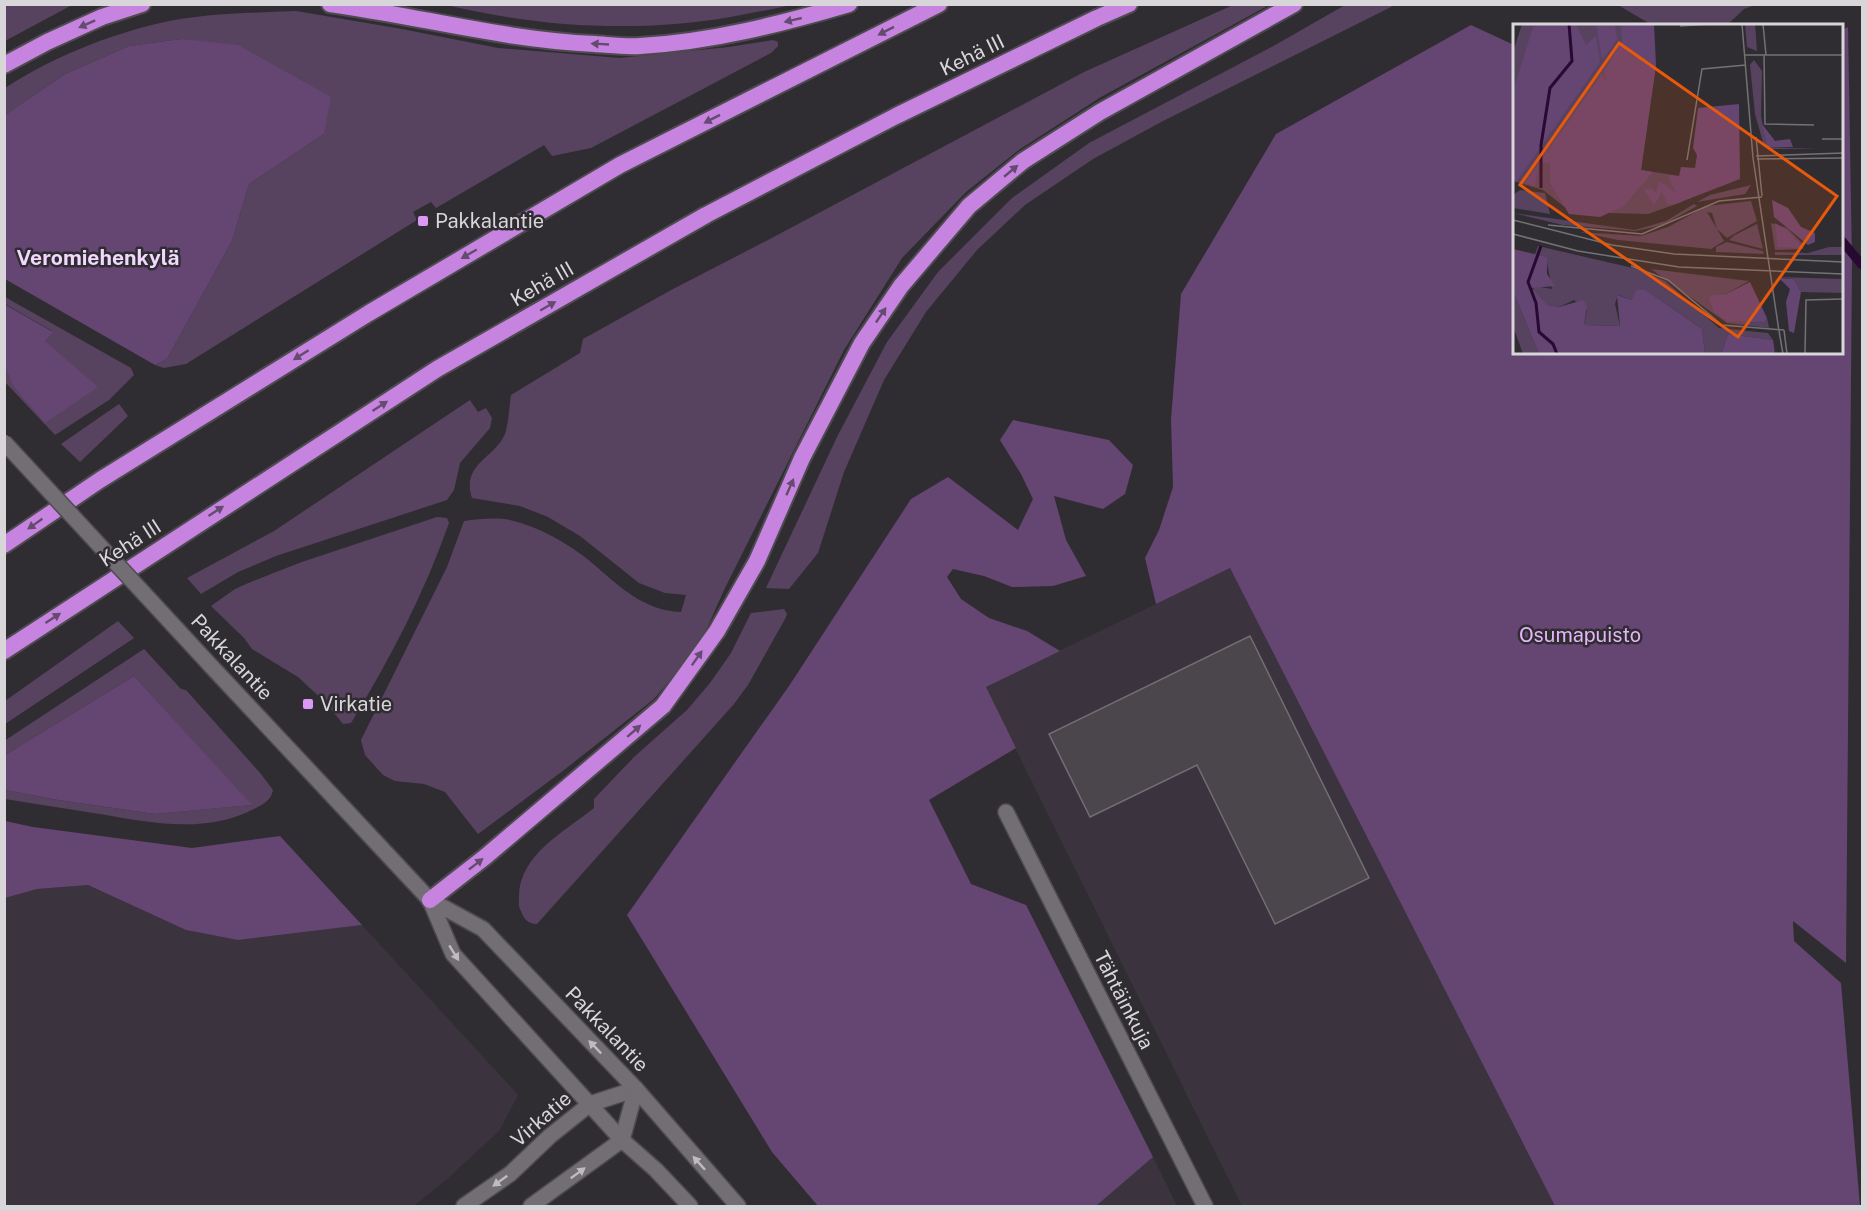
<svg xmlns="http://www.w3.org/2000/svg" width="1867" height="1211" viewBox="0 0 1867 1211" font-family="'Public Sans',sans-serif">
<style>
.built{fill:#3b343e}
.green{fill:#57435f}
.forest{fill:#654572}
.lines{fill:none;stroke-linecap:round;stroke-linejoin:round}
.stream{stroke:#270931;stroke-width:9}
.building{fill:#4a464c;stroke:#736e75;stroke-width:1.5}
.minor-casing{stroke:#4e4b50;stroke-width:18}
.tertiary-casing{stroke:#4e4b50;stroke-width:18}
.secondary-casing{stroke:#4e4b50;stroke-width:18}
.trunk-casing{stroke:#4e4b50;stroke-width:20}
.minor{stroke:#726e74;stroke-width:15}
.tertiary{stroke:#726e74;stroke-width:15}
.secondary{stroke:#726e74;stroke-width:15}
.trunk{stroke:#c684e0;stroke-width:16}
.secondary-bridge-casing{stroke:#4e4b50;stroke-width:18;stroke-linecap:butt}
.secondary-bridge{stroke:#726e74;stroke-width:15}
.oneway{fill:#644b6f}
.oneway2{fill:#bfbcc0}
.poi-dot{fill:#db99f5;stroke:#302d32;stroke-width:2}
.labels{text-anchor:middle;stroke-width:5;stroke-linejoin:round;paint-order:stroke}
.street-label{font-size:20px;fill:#d9d6da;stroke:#302d32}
.poi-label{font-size:20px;fill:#d9d6da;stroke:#302d32;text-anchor:start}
.park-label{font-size:20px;fill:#e6b3fa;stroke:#302d32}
.neighbourhood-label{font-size:21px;font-weight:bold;fill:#f2d7fe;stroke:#302d32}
.inset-river{fill:none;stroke:#270931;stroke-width:3}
.inset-road{fill:none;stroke:#747175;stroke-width:1.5}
.view{fill:#e8590c;fill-opacity:0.15;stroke:#e8590c;stroke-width:3}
.inset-edge{fill:none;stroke:#d9d6da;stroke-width:3}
</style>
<rect width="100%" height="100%" fill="#302d32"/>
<g class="built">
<polygon points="1230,568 1555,1206 1242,1206 985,687"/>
<polygon points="88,885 186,930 238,940 362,925 518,1095 499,1131 448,1178 414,1206 5,1206 5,898 37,889"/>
<polygon points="1153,1157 1177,1206 1096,1206"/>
</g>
<g class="green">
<polygon points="10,4 72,4 72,5 5,41 5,7"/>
<path d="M446,5H790C776,9 760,11 746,14C647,34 543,28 446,5Z"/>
<path d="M1233,5H1269L1101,97L1020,149L966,192L902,258L844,350L724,590L708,626L690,656L654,699L564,770L478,834L445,792L424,784L395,781L383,775L365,755L361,740L447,567L464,521C478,519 496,517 510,520C539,527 568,543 591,562C618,585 643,611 681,612L686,595L665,593L639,583L580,536L548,517L520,506L472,498C461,464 494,459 505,434C509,422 509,407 511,395L580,353L583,339L673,289L768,240L1084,72Z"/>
<polygon points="1345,5 1395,5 1163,121 1093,159 1025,205 977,250 926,312 884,380 844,472 818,553 789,589 766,588 838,435 887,342 938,272 1012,198 1089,143 1277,44"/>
<polygon points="1618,5 1755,5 1744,9 1726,26 1652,25"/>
<path d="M296,11L402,29L498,48L620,58L729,47L773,40L778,42V46L771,53L591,148L552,156L544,145L436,208L431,202L413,212L417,220L186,364L164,368L155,365L167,359L232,241L249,184L324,134L181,39L129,46L65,74L5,115V88C51,58 105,36 160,23C204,13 251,13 296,11Z"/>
<polygon points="5,297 131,368 134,375 109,400 55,435 5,382 4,365 7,369 45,341 52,331 5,304"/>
<polygon points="470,400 478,412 486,408 492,418 490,428 460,463 454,490 447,500 276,556 238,572 201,594 187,578 274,531"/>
<polygon points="119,404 128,416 80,462 61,444"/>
<path d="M437,517L447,518L449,523C424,594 390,659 351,723L343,724L326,703L298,677L252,649L244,638L211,606L235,589L246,584L299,563Z"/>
<path d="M784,609L787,614L785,619L748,685L734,704L537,924C528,924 524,919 521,911C518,906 519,903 519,897C519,855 564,832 594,808V799L634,757L687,710L710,683L731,653L751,613Z"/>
<polygon points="118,621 134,638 5,724 5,701"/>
<path d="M144,649L181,689L186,690L261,774L273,790C271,801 263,804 254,809C205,834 152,823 100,814C68,809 36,804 5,799V790L58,800L155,814L251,805L134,676L5,755L4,741Z"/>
</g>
<g class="forest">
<polygon points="1471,25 1514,45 1514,352 1842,352 1842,30 1848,27 1852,262 1846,963 1793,921 1794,941 1841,983 1860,1206 1555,1206 1230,568 1156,604 1145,558 1159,530 1173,487 1171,419 1181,294 1276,134"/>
<polygon points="181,39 238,45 331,97 324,134 249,184 232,241 167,359 155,365 5,279 5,115 65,74 129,46"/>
<polygon points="4,304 53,332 45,341 98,387 45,423 14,387 5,365"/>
<polygon points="1013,420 1109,440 1133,465 1125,494 1103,509 1054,496 1066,540 1086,576 1053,586 1012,587 984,576 953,569 947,577 961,599 989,618 1027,631 1060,651 986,687 1016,748 929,800 971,884 1026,905 1153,1157 1096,1206 818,1206 772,1152 627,915 789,686 911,499 948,477 1018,530 1033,499 1021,474 1000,440"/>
<polygon points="134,676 252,805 155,814 58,800 5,790 5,755"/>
<polygon points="5,821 33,827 192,848 280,836 362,925 238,940 186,930 88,885 37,889 5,898"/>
</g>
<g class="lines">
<polyline class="stream" points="1842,241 1862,265"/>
</g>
<polygon class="building" points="1250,636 1369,878 1275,924 1197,765 1090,817 1049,734"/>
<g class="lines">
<defs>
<polyline id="minor" points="1006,812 1205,1206"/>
<g id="tertiary">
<polyline points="464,1206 510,1174 550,1136 590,1104 636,1089"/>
<polyline points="531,1206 622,1140 636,1089"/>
</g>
<g id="secondary">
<polyline points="211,666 430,900 483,929 636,1089 738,1206"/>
<polyline points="430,900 453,954 622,1140 656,1170 690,1206"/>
</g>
<g id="trunk">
<path d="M330,4C418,16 505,40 595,44C610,45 625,47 640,46C711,42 781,24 849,4"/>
<polyline points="4,65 47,42 102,17 142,4"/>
<polyline points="4,545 100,480 369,313 620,165 939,4"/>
<polyline points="4,651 437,369 706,215 896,116 1097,18 1129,4"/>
<polyline points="430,900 485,857 663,706 717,631 757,561 802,458 862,343 901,286 969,206 1023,161 1100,112 1294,4"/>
</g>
</defs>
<use href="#minor" class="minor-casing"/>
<use href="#tertiary" class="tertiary-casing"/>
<use href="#secondary" class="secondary-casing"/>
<use href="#trunk" class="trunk-casing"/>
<use href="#minor" class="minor"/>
<use href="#tertiary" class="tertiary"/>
<use href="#secondary" class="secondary"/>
<use href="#trunk" class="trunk"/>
<defs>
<polyline id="secondary-bridge" points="4,442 211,666"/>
</defs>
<use href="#secondary-bridge" class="secondary-bridge-casing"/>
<use href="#secondary-bridge" class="secondary-bridge"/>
</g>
<defs><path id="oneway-solid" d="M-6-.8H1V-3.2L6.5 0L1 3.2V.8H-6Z" transform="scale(1.5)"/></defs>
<g class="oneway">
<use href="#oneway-solid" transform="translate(793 20) rotate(167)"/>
<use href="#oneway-solid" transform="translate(87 24) rotate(156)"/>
<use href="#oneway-solid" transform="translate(886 31) rotate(153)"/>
<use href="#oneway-solid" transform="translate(600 44) rotate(-177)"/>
<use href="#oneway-solid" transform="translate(712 119) rotate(153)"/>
<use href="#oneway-solid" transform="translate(1011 171) rotate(-40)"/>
<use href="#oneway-solid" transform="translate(469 254) rotate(150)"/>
<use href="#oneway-solid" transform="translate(548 306) rotate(-30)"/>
<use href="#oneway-solid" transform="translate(881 315) rotate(-56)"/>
<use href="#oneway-solid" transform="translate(301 355) rotate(148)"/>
<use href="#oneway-solid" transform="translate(380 406) rotate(-33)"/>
<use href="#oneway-solid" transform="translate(790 487) rotate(-66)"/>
<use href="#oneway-solid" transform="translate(216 511) rotate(-33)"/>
<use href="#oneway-solid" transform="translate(35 524) rotate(145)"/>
<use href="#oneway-solid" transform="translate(53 618) rotate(-33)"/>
<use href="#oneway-solid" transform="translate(697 658) rotate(-55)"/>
<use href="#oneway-solid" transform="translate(634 731) rotate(-41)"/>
<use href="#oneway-solid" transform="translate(476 864) rotate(-38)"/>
</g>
<g class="oneway2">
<use href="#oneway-solid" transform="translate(454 953) rotate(58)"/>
<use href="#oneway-solid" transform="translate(595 1047) rotate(-134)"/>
<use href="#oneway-solid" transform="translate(699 1163) rotate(-132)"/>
<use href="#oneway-solid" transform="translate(578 1173) rotate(-36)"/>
<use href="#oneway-solid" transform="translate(500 1181) rotate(144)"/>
</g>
<g class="poi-dot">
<rect x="417" y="215" width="12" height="12" rx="3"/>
<rect x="302" y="698" width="12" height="12" rx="3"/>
</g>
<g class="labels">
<g class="street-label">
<text transform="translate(972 55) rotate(-26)" y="7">Kehä III</text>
<text transform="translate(542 284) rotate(-30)" y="7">Kehä III</text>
<text transform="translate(130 543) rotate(-33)" y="7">Kehä III</text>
<text transform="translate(232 657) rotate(47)" y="7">Pakkalantie</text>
<text transform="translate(1124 1000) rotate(63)" y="7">Tähtäinkuja</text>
<text transform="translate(607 1029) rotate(46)" y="7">Pakkalantie</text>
<text transform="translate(541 1119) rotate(-41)" y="7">Virkatie</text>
</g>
<g class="poi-label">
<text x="435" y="228">Pakkalantie</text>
<text x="320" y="711">Virkatie</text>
</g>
<g class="park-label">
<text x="1580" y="642">Osumapuisto</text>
</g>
<g class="neighbourhood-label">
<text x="98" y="265">Veromiehenkylä</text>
</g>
</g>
<g transform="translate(1513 24)">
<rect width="330" height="330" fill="#302d32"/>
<path d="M9,0H116L143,41L128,146L166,152L169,178L135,190L58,188L30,166L0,157V28ZM232,0H242L244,27L234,23ZM241,36L249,47L248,92L254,123L303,125H255L251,122L242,90L237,41ZM238,161L232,170L184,178L197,171ZM7,166L32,169L37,190L0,184V171ZM238,177L244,197L214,214L204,205L199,189L194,188L211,217L198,225L105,216L66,208L128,212L155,203L194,182ZM181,180L184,182L150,201L123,207L50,201L0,189L122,206L153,197ZM258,199L274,204L290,220V225L262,226ZM244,200L250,225L216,216L222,211ZM214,218L250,227L251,230L203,228V223ZM25,222L124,245L152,257L206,304L255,309L260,316L215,310L208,330H192L189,305L133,266L118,276L105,271L102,280L107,302L71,301L74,286L61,276L46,283L35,281L20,267L21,262L39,265L33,233L22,230ZM316,223H330V231H262V228L295,229ZM0,224L1,270L26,330H10L0,302ZM138,245L236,257L211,271L195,275L201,289L252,298L254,294L256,304L214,299ZM266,253L330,255V269L288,268L281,255Z" fill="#57435f"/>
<path d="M21,0H63L73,21L83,12L87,38L4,157L0,156V67ZM83,0H102L104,16L89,36ZM108,0H141L143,41L128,146L140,148L111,182L87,193L56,190L37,159V138L26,140L22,162L12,159L89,50L93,57L91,48L109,16ZM226,80L227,155L160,181L154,180L149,168L141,181L131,166L138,164L143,169L146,157L162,168L155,151L166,152L168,143L182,144L184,131L180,124L185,84ZM249,100L262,117L277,115L280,123H254ZM259,176L275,184L288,203L302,209V218L295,221L261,193ZM262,199L274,206L291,224L265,223ZM0,225L34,233V250L42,262L18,264L35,281L46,283L70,276L74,282L71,301L107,302L104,271L118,276L124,266H133L189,305L192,330H26L1,270ZM266,254L281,255L288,268L281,309L276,307L273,278L277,265ZM237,258L254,294L252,298L214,297L201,289L195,275L198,271H211ZM215,310L260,316L262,330H208Z" fill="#654572"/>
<path class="inset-river" d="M28,164V121L37,64L59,37L56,0M28,222L15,258L23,279L26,308L40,320L44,330"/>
<path class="inset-road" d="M229,0L240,134L266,307M250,0L253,31M167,2L196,0M232,31H330M251,31L252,100L301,101M243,113L249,172M309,115H330M243,132L330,129M244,135L330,134M174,136L189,45L233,41M0,196L99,221L161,230L330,238M35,201L129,210L206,177L249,173M0,210L65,227L166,243L330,250M118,242L155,256L209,301L271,306M271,306L274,330M266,307L270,330M292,330L293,276L330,275"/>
<path class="view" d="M106,19L324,172L225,313L7,161Z"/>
<rect width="330" height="330" class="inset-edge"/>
</g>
<rect width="1867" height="1211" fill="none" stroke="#d9d6da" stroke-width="12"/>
</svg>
